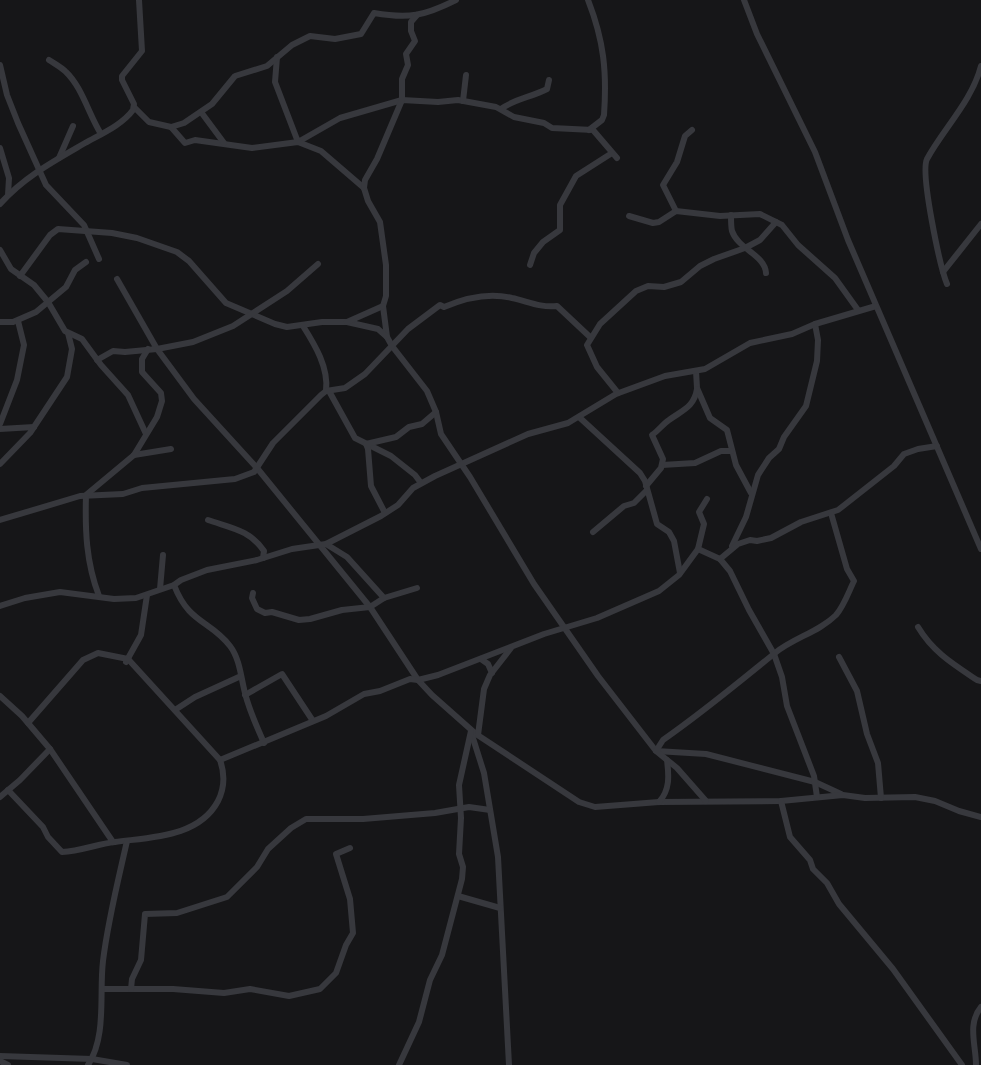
<svg xmlns="http://www.w3.org/2000/svg" width="981" height="1065" viewBox="0 0 981 1065" font-family="Montserrat,sans-serif">
<style>
.lines{fill:none;stroke-linecap:round;stroke-linejoin:round}
.street{stroke:#37383d;stroke-width:6}
</style>
<rect width="100%" height="100%" fill="#161618"/>
<g class="lines">
<g class="street">
<path d="M588,0C604,41 607,72 604,115L602,120L589,130"/>
<polyline points="744,0 757,34 815,152 848,240 981,549"/>
<polyline points="277,57 275,82 298,142 340,118 402,100 438,102 458,100 496,107 514,117 544,123 552,128 593,130 617,158"/>
<path d="M49,60C55,64 61,67 66,72C82,87 89,115 101,134"/>
<polyline points="0,65 7,95 18,123 46,185 84,225 99,259"/>
<polyline points="463,101 466,75"/>
<polyline points="134,107 149,122 171,127 185,143 195,140 252,148 298,142 321,151 364,188 368,201 380,222 386,265 386,296 383,306 387,337 392,346 427,391 436,412 441,434 470,477 534,584 598,676 656,751 706,754 815,782 841,794"/>
<path d="M501,109C514,99 532,97 547,89L549,80"/>
<polyline points="201,112 224,143"/>
<path d="M171,127L184,123L212,104L235,76L267,66L292,45L310,36L335,39L361,34L374,13C409,19 424,16 456,0"/>
<polyline points="0,148 9,178 8,195"/>
<polyline points="59,158 73,126"/>
<polyline points="364,188 365,180 377,159 402,100 402,79 408,65 406,54 415,41 411,31 411,22 417,15"/>
<path d="M0,204C24,177 54,161 85,143C101,134 122,125 133,110L134,104L122,80V76L142,51L139,0"/>
<polyline points="676,211 663,185 677,162 685,136 692,130"/>
<path d="M731,215C731,220 731,227 732,231C738,249 765,255 766,273"/>
<polyline points="629,216 653,223 659,222 676,211 720,216 760,214 782,225 798,245 835,278 858,310"/>
<polyline points="0,250 11,269 34,285 48,302 65,331 82,339 101,365 128,395 146,434"/>
<polyline points="530,265 534,253 543,242 560,230 560,205 576,176 612,153"/>
<polyline points="943,272 981,224"/>
<polyline points="20,276 50,235 58,229 112,233 137,238 177,252 189,261 226,303 275,324 287,327 322,322 347,322 378,329 387,337"/>
<polyline points="117,279 157,349 194,399 257,468 370,607 418,680 432,695 476,734 579,802 595,807 659,802 781,801 843,795 865,798 915,797 935,801 959,811 981,817"/>
<path d="M947,284C940,267 920,173 927,159C944,128 972,101 981,66"/>
<polyline points="0,322 13,322 36,312 66,287 75,270 86,262"/>
<polyline points="347,322 383,306"/>
<path d="M303,326C315,345 329,368 326,391"/>
<polyline points="97,360 113,351 125,352 157,349 193,342 233,326 287,291 318,264"/>
<polyline points="696,371 697,388 710,418 727,430 736,465 751,493"/>
<polyline points="329,391 355,438 391,456 415,475 421,483"/>
<polyline points="618,393 597,367 587,345 600,324 636,291 648,286 664,287 681,282 700,266 714,259 745,248 760,240 776,222"/>
<polyline points="579,417 640,473 645,481 657,524 669,532 674,541 680,573"/>
<polyline points="0,424 17,380 24,345 18,321"/>
<polyline points="0,429 34,427"/>
<polyline points="134,455 171,449"/>
<polyline points="0,464 30,433 67,377 72,349 68,333"/>
<polyline points="662,465 695,463 721,451 731,451"/>
<path d="M646,486L661,468L663,459L652,435C658,431 663,424 669,420C683,410 694,407 697,389"/>
<polyline points="385,513 371,486 368,449 366,444 396,437 409,427 422,424 436,412"/>
<path d="M0,520L80,496L123,494L142,488L235,479L254,472L273,443L321,395L326,391L345,388L365,374L408,329L440,305L444,307C465,298 488,292 512,298C527,301 540,308 557,306L590,337"/>
<path d="M208,520C231,528 250,530 264,551L263,558"/>
<polyline points="593,532 624,506 634,503 647,490"/>
<polyline points="326,544 347,557 384,598"/>
<polyline points="732,546 746,517 758,475 769,458 779,449 784,437 806,406 817,361 818,340 815,324"/>
<polyline points="698,549 720,559 730,571 749,610 774,654 782,677 787,706 814,776 817,797"/>
<polyline points="720,559 738,544 750,540 757,541 771,538 801,522 838,510 894,466 904,454 918,449 937,446"/>
<path d="M174,585C189,624 210,620 230,646C240,659 241,678 245,693C249,710 257,727 264,743"/>
<polyline points="160,589 163,555"/>
<polyline points="253,593 252,598 257,609 265,613 272,612 299,620 310,619 342,610 370,607 384,598 417,588"/>
<path d="M99,596C86,562 85,530 86,495L134,455L157,417L162,401L161,393L142,372V359L148,349"/>
<polyline points="0,606 25,598 60,592 114,599 136,598 174,585 181,580 207,570 257,560 292,549 326,544 381,516 398,505 413,488 435,476 528,434 568,423 616,394 665,376 705,369 750,343 792,334 815,324 876,306"/>
<path d="M918,627C933,652 953,664 977,680L981,681"/>
<polyline points="839,657 857,691 867,734 878,763 881,798"/>
<polyline points="481,659 488,664 492,673"/>
<polyline points="126,662 141,635 147,595"/>
<polyline points="245,695 282,674 313,721"/>
<polyline points="0,696 22,716 50,749 113,842"/>
<polyline points="175,710 195,697 241,676"/>
<polyline points="472,735 484,773 498,857 509,1065"/>
<polyline points="478,735 484,689 490,675 511,648"/>
<polyline points="220,760 326,716 364,694 380,691 410,679 418,680 438,675 544,634 597,618 659,591 679,575 698,549 704,524 699,512 707,499"/>
<path d="M8,790L43,827L48,837L62,852C81,851 97,844 115,842C152,837 199,837 218,801C225,787 225,774 220,760L128,659L98,653L83,660L28,723"/>
<polyline points="0,797 20,780 50,749"/>
<path d="M706,801L677,768L656,751L663,740C702,713 738,683 775,653C793,638 819,632 836,615C844,606 849,591 854,581L847,569L831,513"/>
<polyline points="781,801 790,837 810,860 813,869 827,883 839,904 893,969 962,1065"/>
<path d="M659,802C670,790 669,776 667,760"/>
<polyline points="458,896 500,908"/>
<polyline points="102,989 173,989 224,993 250,989 289,996 320,989 336,973 346,945 353,933 350,899 336,854 350,848"/>
<polyline points="131,989 132,979 141,960 145,914 177,913 227,897 257,867 268,849 291,828 306,819 363,819 435,813 469,807 490,810"/>
<polyline points="0,1056 92,1059 127,1065"/>
<polyline points="0,1061 8,1065"/>
<path d="M88,1065C107,1036 99,994 103,961C108,920 118,881 127,841"/>
<polyline points="399,1065 419,1022 430,980 442,955 462,879 463,867 459,854 461,818 459,785 471,731"/>
<path d="M976,1065C976,1045 967,1024 981,1007"/>
</g>
</g>
</svg>
